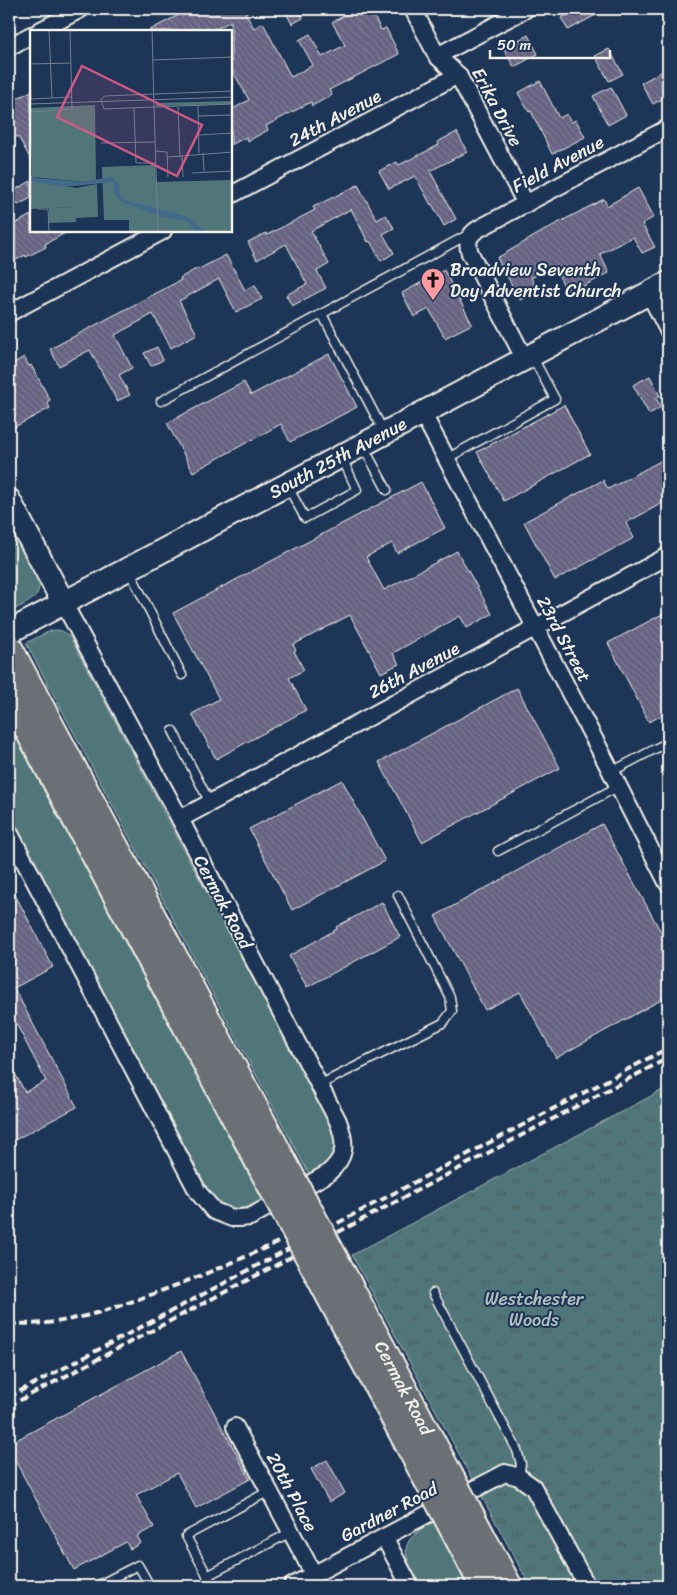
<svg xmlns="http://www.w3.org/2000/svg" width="677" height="1595" viewBox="0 0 677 1595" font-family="Sriracha,sans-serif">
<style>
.grass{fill:#517679;stroke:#a2b4b0}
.park{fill:url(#park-tufts);stroke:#a2b4b0}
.building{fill:url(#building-back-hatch);stroke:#f4f1e8}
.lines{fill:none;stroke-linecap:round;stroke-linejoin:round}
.lane-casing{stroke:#f4f1e8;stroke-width:11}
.street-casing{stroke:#f4f1e8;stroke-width:20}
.secondary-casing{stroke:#f4f1e8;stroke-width:26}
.primary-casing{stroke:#f4f1e8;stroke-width:29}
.lane{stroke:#1d3557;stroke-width:8}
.street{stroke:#1d3557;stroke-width:16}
.secondary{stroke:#1d3557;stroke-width:22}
.primary{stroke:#6b7074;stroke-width:25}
.rail{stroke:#f4f1e8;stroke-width:4;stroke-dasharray:8 4;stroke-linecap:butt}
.primary-bridge-casing{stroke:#f4f1e8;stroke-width:29;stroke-linecap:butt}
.primary-bridge{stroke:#6b7074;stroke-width:25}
.labels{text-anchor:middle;stroke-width:4;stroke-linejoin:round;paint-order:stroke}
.street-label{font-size:18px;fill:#f4f1e8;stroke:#1d3557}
.poi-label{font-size:18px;fill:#f4f1e8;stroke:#1d3557;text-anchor:start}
.park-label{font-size:18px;fill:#b3c0bc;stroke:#1d3557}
.inset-road{fill:none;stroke:#738091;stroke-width:1}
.view{fill:#d15985;fill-opacity:0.15;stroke:#d15985;stroke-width:2.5}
.inset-edge{fill:none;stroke:#f4f1e8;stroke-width:2.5}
</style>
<defs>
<pattern id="park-tufts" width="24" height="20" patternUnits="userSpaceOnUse" patternTransform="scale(1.25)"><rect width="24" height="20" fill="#517679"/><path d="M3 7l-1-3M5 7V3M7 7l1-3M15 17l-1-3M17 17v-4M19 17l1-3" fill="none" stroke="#4d5f60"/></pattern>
<pattern id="building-back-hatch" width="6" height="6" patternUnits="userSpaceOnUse" patternTransform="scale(1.25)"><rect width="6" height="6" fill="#666282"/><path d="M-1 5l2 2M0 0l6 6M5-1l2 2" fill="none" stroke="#7c7994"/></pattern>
</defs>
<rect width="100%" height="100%" fill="#1d3557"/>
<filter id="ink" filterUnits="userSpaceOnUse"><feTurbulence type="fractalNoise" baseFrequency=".02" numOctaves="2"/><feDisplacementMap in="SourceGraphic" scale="10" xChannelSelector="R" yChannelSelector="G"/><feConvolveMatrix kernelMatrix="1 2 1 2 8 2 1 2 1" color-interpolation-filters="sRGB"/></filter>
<g filter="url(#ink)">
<g class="grass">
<path d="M9,521L39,580C42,600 24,604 9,612Z"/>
<path d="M57,630L62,631L70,637L329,1121C331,1126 334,1131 335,1136C338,1154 323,1167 310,1176L26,643L50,631Z"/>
<path d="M9,723L265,1201C239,1213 224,1211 207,1188L9,814Z"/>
<path d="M434,1522L469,1586H420C403,1554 396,1541 434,1522Z"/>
</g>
<polygon class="park" points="668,1087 668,1586 530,1586 352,1255"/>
<g class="building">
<polygon points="190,9 254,9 245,13 254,28 263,23 291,77 313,65 299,40 310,34 322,57 345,45 332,22 357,9 370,9 381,30 386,28 399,54 329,90 332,95 312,106 311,102 266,126 268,130 248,141 246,137 231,145 231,110 249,100 231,68 231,21 212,31 148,31"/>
<polygon points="284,9 298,9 303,18 292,24"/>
<polygon points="578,9 607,9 568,30 561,18"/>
<polygon points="528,35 538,54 514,67 503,48"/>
<polygon points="609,49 623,74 609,81 595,56"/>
<polygon points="663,71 668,80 668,96 653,104 641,83"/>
<polygon points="540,81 559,118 567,114 571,122 576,120 585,137 552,154 531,111 529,112 518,93"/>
<polygon points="611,87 626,115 608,125 593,96"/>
<polygon points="31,91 31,160 18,136 9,141 9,103"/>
<polygon points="457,132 467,152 430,171 456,219 444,226 432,204 431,205 415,176 389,189 379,171 397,162 399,165 439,145 437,142"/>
<polygon points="31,181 31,198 18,205 11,192"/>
<polygon points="358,185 377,220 386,215 394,228 383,234 394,253 381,261 370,241 368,242 351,209 311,231 329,264 317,271 326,288 292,306 286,295 307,284 286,244 257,260 248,242 266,233 267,235 315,210 313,207"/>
<polygon points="638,188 654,217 642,224 655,247 642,253 633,237 600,254 609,273 568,294 554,266 531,278 538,290 520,300 497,258 552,226 604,199 607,206"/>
<polygon points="31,215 31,231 69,231 45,244 46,247 26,257 25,255 9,264 9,227"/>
<polygon points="226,255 245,290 255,285 262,299 236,312 219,279 179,301 197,334 171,348 153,314 115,335 132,368 119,375 130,395 117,401 90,350 59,366 50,349 181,280 180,278 198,268 199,269"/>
<polygon points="444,270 472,324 445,338 429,309 414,317 402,293"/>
<polygon points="157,347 163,360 151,366 144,353"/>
<polygon points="329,354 357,407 290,442 281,424 193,472 167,423 244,382 251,395"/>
<polygon points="24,357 29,366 31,365 50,400 47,402 50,408 9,430 9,366"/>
<polygon points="650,376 660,396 656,398 661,407 649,414 633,385"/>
<polygon points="564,405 590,454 504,501 477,452"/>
<polygon points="668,457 668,500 626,523 634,538 555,580 524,522 603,480 608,489"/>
<polygon points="421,482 445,528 397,553 392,543 366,557 384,590 457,551 492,614 467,628 460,616 393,653 399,664 381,673 350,615 293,645 296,650 294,651 304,670 289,678 306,710 216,759 192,714 219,699 173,613"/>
<polygon points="668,611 668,712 649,722 608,643"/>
<polygon points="517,688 560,768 422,842 379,762"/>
<polygon points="342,780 385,861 292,910 249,829"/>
<polygon points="602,824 668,945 668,996 556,1058 520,992 485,1010 435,916"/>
<polygon points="9,883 53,967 14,988 77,1107 9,1143 9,1063 25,1092 46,1081 9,1010"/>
<polygon points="382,902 400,937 307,987 289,956 337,929 336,927"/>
<polygon points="181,1351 250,1479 196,1508 177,1473 136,1495 154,1527 137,1536 141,1543 130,1549 126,1542 74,1570 9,1449 9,1444"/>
<polygon points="327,1460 345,1493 329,1502 311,1469"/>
</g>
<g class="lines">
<defs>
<g id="lane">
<polyline points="322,314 384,432"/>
<polyline points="161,401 469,234"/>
<polyline points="363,446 387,490"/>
<polyline points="446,459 555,399 532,356"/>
<polyline points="288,487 305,518 357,490 342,458"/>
<polyline points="129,570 182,675"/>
<polyline points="173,731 210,803"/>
<polyline points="611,772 668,742"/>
<polyline points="498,851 619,786"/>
<polyline points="319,1085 443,1023 452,1011 450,997 398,895"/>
<polyline points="433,1293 517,1450 521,1464 519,1477"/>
<polyline points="207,1576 291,1532"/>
<polyline points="100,1586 99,1585 138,1565 150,1586"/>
<polyline points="213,1586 186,1536 269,1491"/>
</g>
<g id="street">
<polyline points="413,9 437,56 458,75 526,204"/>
<polyline points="39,31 81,9"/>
<polyline points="9,47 31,35"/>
<polyline points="437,56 526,9"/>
<polyline points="231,195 458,75"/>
<polyline points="649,293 668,330"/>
<polyline points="9,313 163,231"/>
<path d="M524,358L470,253C466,241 469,234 480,228L668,128"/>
<polyline points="423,414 601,752 668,884"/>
<polyline points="180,819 668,556"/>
<path d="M9,832L198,1192L214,1211L232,1218H240L250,1217L327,1174C346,1158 347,1145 338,1121L180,819L63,602"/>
<polyline points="235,1427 314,1575"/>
<polyline points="384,1537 410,1586"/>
<polyline points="292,1586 505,1473 519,1477 533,1487 587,1586"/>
</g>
<g id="secondary">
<polyline points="9,500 63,602"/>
<path id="s1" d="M9,632L668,283"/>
</g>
<g id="primary">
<polyline points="9,647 259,1115"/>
<polyline points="9,695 239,1126"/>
<polyline points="495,1560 509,1586"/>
<polyline points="475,1571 483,1586"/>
</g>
</defs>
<use href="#lane" class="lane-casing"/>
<use href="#street" class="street-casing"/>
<use href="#secondary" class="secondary-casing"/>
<use href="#primary" class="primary-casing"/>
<use href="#lane" class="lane"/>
<use href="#street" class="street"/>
<use href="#secondary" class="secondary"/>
<use href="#primary" class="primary"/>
<g class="rail">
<path d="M9,1323C61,1328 109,1310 158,1292C199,1277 239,1260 278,1242"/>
<polyline points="9,1397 668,1048"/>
<polyline points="9,1406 668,1058"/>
</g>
<defs>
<g id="primary-bridge">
<path id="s2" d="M259,1115L495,1560"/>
<polyline points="239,1126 475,1571"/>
</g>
</defs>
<use href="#primary-bridge" class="primary-bridge-casing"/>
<use href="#primary-bridge" class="primary-bridge"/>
</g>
</g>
<defs>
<symbol id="church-pin" viewBox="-11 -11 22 30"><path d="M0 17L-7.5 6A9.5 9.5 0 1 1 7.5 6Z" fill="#ff9aa2" stroke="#1d3557"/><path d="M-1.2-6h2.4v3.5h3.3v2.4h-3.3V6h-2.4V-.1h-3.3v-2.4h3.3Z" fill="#111"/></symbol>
</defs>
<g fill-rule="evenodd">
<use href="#church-pin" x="419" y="266" width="28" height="38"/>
</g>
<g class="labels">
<g class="street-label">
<text transform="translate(497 107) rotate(62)" y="6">Erika Drive</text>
<text transform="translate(335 118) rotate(-28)" y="6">24th Avenue</text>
<text transform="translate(558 164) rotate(-28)" y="6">Field Avenue</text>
<text dy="6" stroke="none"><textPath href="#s1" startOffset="372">South 25th Avenue</textPath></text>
<text transform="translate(564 639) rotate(62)" y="6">23rd Street</text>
<text transform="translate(414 670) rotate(-28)" y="6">26th Avenue</text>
<text transform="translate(223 902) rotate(62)" y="6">Cermak Road</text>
<text dy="6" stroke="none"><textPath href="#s2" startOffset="309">Cermak Road</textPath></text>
<text transform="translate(292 1492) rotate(62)" y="6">20th Place</text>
<text transform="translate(389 1512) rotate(-28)" y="6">Gardner Road</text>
</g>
<g class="poi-label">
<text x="450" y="276">Broadview Seventh<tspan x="450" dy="21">Day Adventist Church</tspan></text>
</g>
<g class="park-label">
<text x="534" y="1305">Westchester<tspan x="534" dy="21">Woods</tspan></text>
</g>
</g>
<g transform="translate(30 30)">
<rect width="202" height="202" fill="#1d3557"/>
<path d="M203,71L202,74L126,76V73ZM45,177L46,192L19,193V178Z" fill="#517679"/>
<path d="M65,75L66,150L54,152L2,147L0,78ZM125,135L126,152L202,150V202H99V190H74L72,137ZM0,150L46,158L67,154L68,187L45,188V177L0,179Z" fill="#517679"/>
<path d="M0,144L5,148L54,152L81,147L89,153V163L95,170L156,186L176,202H167L156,191L129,186L92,172L85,165L83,152L34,157L5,152L0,150Z" fill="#426b89"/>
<path class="inset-road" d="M19,0L22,68M122,0L124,77L203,74M123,30L203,27M0,34L41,33M0,41L1,69M124,64L75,66L71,69L74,79L124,77L128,202M124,64L203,61M0,69L42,67M0,74L203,67M168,76L169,123M148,77L150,127M104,78L106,133H126M0,82L42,79L40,0M168,86L203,85M169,105L203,103M71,113L125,112M126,121L137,122L138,147M173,123L174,141M152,126L153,147M138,127L203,122M162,143L203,141M8,179H18L19,202"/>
<path class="view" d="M52,36L172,95L147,146L27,87Z"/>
<rect width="202" height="202" class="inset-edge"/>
</g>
<rect width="677" height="1595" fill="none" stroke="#1d3557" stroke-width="30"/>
<rect x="15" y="15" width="647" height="1565" fill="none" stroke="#f4f1e8" stroke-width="2" filter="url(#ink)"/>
<path d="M490 50v8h120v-8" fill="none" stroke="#f4f1e8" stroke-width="2.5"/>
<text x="497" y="50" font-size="15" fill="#f4f1e8" stroke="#1d3557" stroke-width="4" paint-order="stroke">50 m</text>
</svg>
